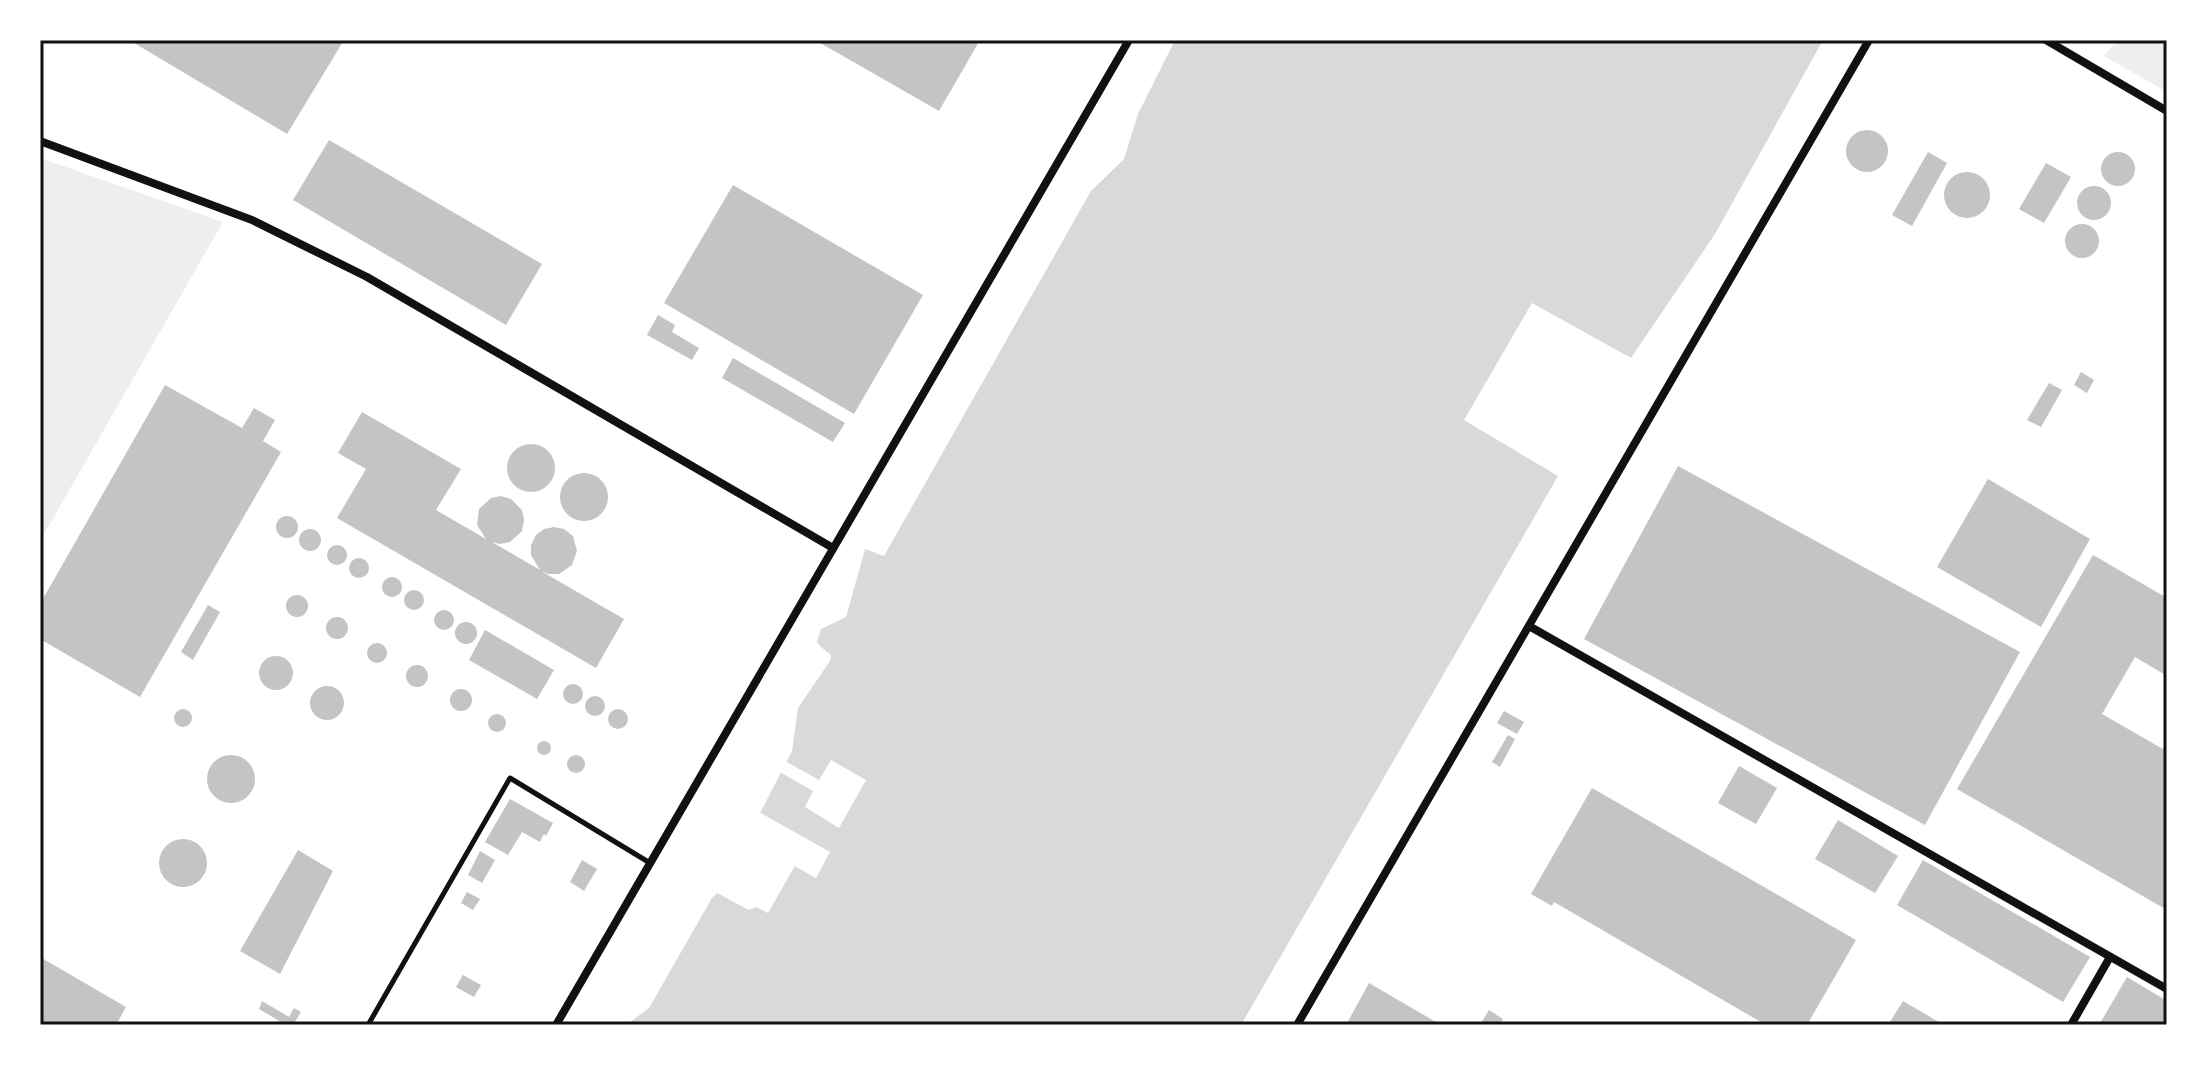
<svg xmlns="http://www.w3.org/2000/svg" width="2207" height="1065" viewBox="0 0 2207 1065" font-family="Poppins,sans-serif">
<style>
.green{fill:#eee}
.water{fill:#d9d9d9}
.pier{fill:#fff}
.building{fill:#c4c4c4}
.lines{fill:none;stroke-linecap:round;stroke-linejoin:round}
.service{stroke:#111;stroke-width:5}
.minor{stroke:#111;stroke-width:8}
.neatline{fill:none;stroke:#111;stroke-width:3}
</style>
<rect width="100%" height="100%" fill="#fff"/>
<g class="green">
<polygon points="2117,40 2167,40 2167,92 2104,56"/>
<polygon points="40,158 223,222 40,541"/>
</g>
<polygon class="water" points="1175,40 1823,40 1715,234 1631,358 1532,303 1464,420 1558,476 1241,1025 626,1025 649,1008 712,898 717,893 749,910 756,907 768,913 804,850 791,833 768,822 760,813 792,751 798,708 830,661 831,655 821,647 817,642 821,629 846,617 865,549 884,556 1091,191 1124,159 1138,114"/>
<g class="pier">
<polygon points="783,760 819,780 831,760 866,780 839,828 805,807 813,791 778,771"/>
<polygon points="757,811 830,852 816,878 791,864 798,851 791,847 793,843 788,841 788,836 766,825 757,815"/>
</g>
<g class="building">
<polygon points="129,40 344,40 287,134"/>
<polygon points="815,40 980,40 939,111"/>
<circle cx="1867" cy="151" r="21"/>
<polygon points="329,140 542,264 506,325 293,200"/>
<polygon points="1928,152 1947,163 1912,226 1892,215"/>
<circle cx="2118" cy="169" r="17"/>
<polygon points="2046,163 2071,177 2044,223 2019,209"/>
<circle cx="1967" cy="195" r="23"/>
<polygon points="733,185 923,295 854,414 664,303"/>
<circle cx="2094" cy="203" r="17"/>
<circle cx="2082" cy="241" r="17"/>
<polygon points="658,315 675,325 672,332 699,348 692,360 647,335"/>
<polygon points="733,358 845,423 833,442 722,378"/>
<polygon points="2081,372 2094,380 2087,393 2074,385"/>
<polygon points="2049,383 2062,390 2041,427 2027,420"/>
<polygon points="165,385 242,428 254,408 275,420 263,441 281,452 140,697 40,639 40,604"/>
<polygon points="362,412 461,469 436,510 486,539 477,525 479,509 491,498 501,496 511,499 522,510 524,520 522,531 510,542 500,544 492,542 540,570 531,555 531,545 536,535 544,529 554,527 564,529 573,536 577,551 572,565 559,574 548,574 541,571 624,619 596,668 337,518 366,469 338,453"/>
<circle cx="531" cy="468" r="24"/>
<polygon points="1678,466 2020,652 1925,825 1584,639"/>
<circle cx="584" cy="497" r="24"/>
<polygon points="1988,479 2090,539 2041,627 1937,567"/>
<circle cx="287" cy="527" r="11"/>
<circle cx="310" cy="540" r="11"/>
<circle cx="337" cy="555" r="10"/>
<polygon points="2093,555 2167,598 2167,676 2135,657 2102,714 2163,749 2167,742 2167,910 1957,789"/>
<circle cx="359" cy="568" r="10"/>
<circle cx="392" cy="587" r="10"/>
<circle cx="414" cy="600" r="10"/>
<circle cx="297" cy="606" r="11"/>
<polygon points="208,605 220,612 193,660 181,652"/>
<circle cx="444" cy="620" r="10"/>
<circle cx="337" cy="628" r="11"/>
<circle cx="466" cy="633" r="11"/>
<polygon points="485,630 554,670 537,699 469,660"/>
<circle cx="377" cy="653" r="10"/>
<circle cx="276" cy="673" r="17"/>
<circle cx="417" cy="676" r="11"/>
<circle cx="573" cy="694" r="10"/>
<circle cx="327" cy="703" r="17"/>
<circle cx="461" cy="700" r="11"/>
<circle cx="595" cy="706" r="10"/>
<circle cx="618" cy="719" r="10"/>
<circle cx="183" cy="718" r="9"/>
<polygon points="1504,711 1524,722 1517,734 1497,723"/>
<circle cx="497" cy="723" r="9"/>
<polygon points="1508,735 1515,739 1500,767 1492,762"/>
<circle cx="544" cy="748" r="7"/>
<circle cx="576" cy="764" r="9"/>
<circle cx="231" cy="779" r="24"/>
<polygon points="1739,766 1777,788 1756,824 1718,803"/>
<polygon points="1592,788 1856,940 1807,1025 1766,1025 1554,902 1552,906 1531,894"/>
<polygon points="510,799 553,823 546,836 544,834 540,842 522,832 508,855 485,842"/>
<polygon points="1838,820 1898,856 1875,893 1815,859"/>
<circle cx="183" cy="863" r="24"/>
<polygon points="298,850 333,871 280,974 240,951"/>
<polygon points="480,851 495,860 482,883 468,875"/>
<polygon points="582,860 597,869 584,891 570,882"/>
<polygon points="1923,860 2090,957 2063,1002 1897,905"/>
<polygon points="467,892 480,899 473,910 461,903"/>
<polygon points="40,957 126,1007 116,1025 40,1025"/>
<polygon points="463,975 481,985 474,997 456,987"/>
<polygon points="2127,977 2167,1001 2167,1025 2099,1025"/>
<polygon points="1369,983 1441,1025 1346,1025"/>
<polygon points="262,1001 289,1017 294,1008 301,1012 293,1025 286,1025 259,1009"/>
<polygon points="1903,1001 1944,1025 1888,1025"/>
<polygon points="1489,1010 1503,1019 1500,1025 1480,1025"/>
</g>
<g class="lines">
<polyline class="service" points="368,1025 510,778 650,863"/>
<g class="minor">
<polyline points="2046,40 2167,111"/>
<polyline points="40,141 252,220 367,277 833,548"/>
<polyline points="1529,626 2167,989"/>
<polyline points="556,1025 1129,40"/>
<polyline points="1297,1025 1869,40"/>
<polyline points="2071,1025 2110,957"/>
</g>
</g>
<rect width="2207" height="1065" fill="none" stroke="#ffffff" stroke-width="84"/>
<rect x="42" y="42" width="2123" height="981" class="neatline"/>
</svg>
